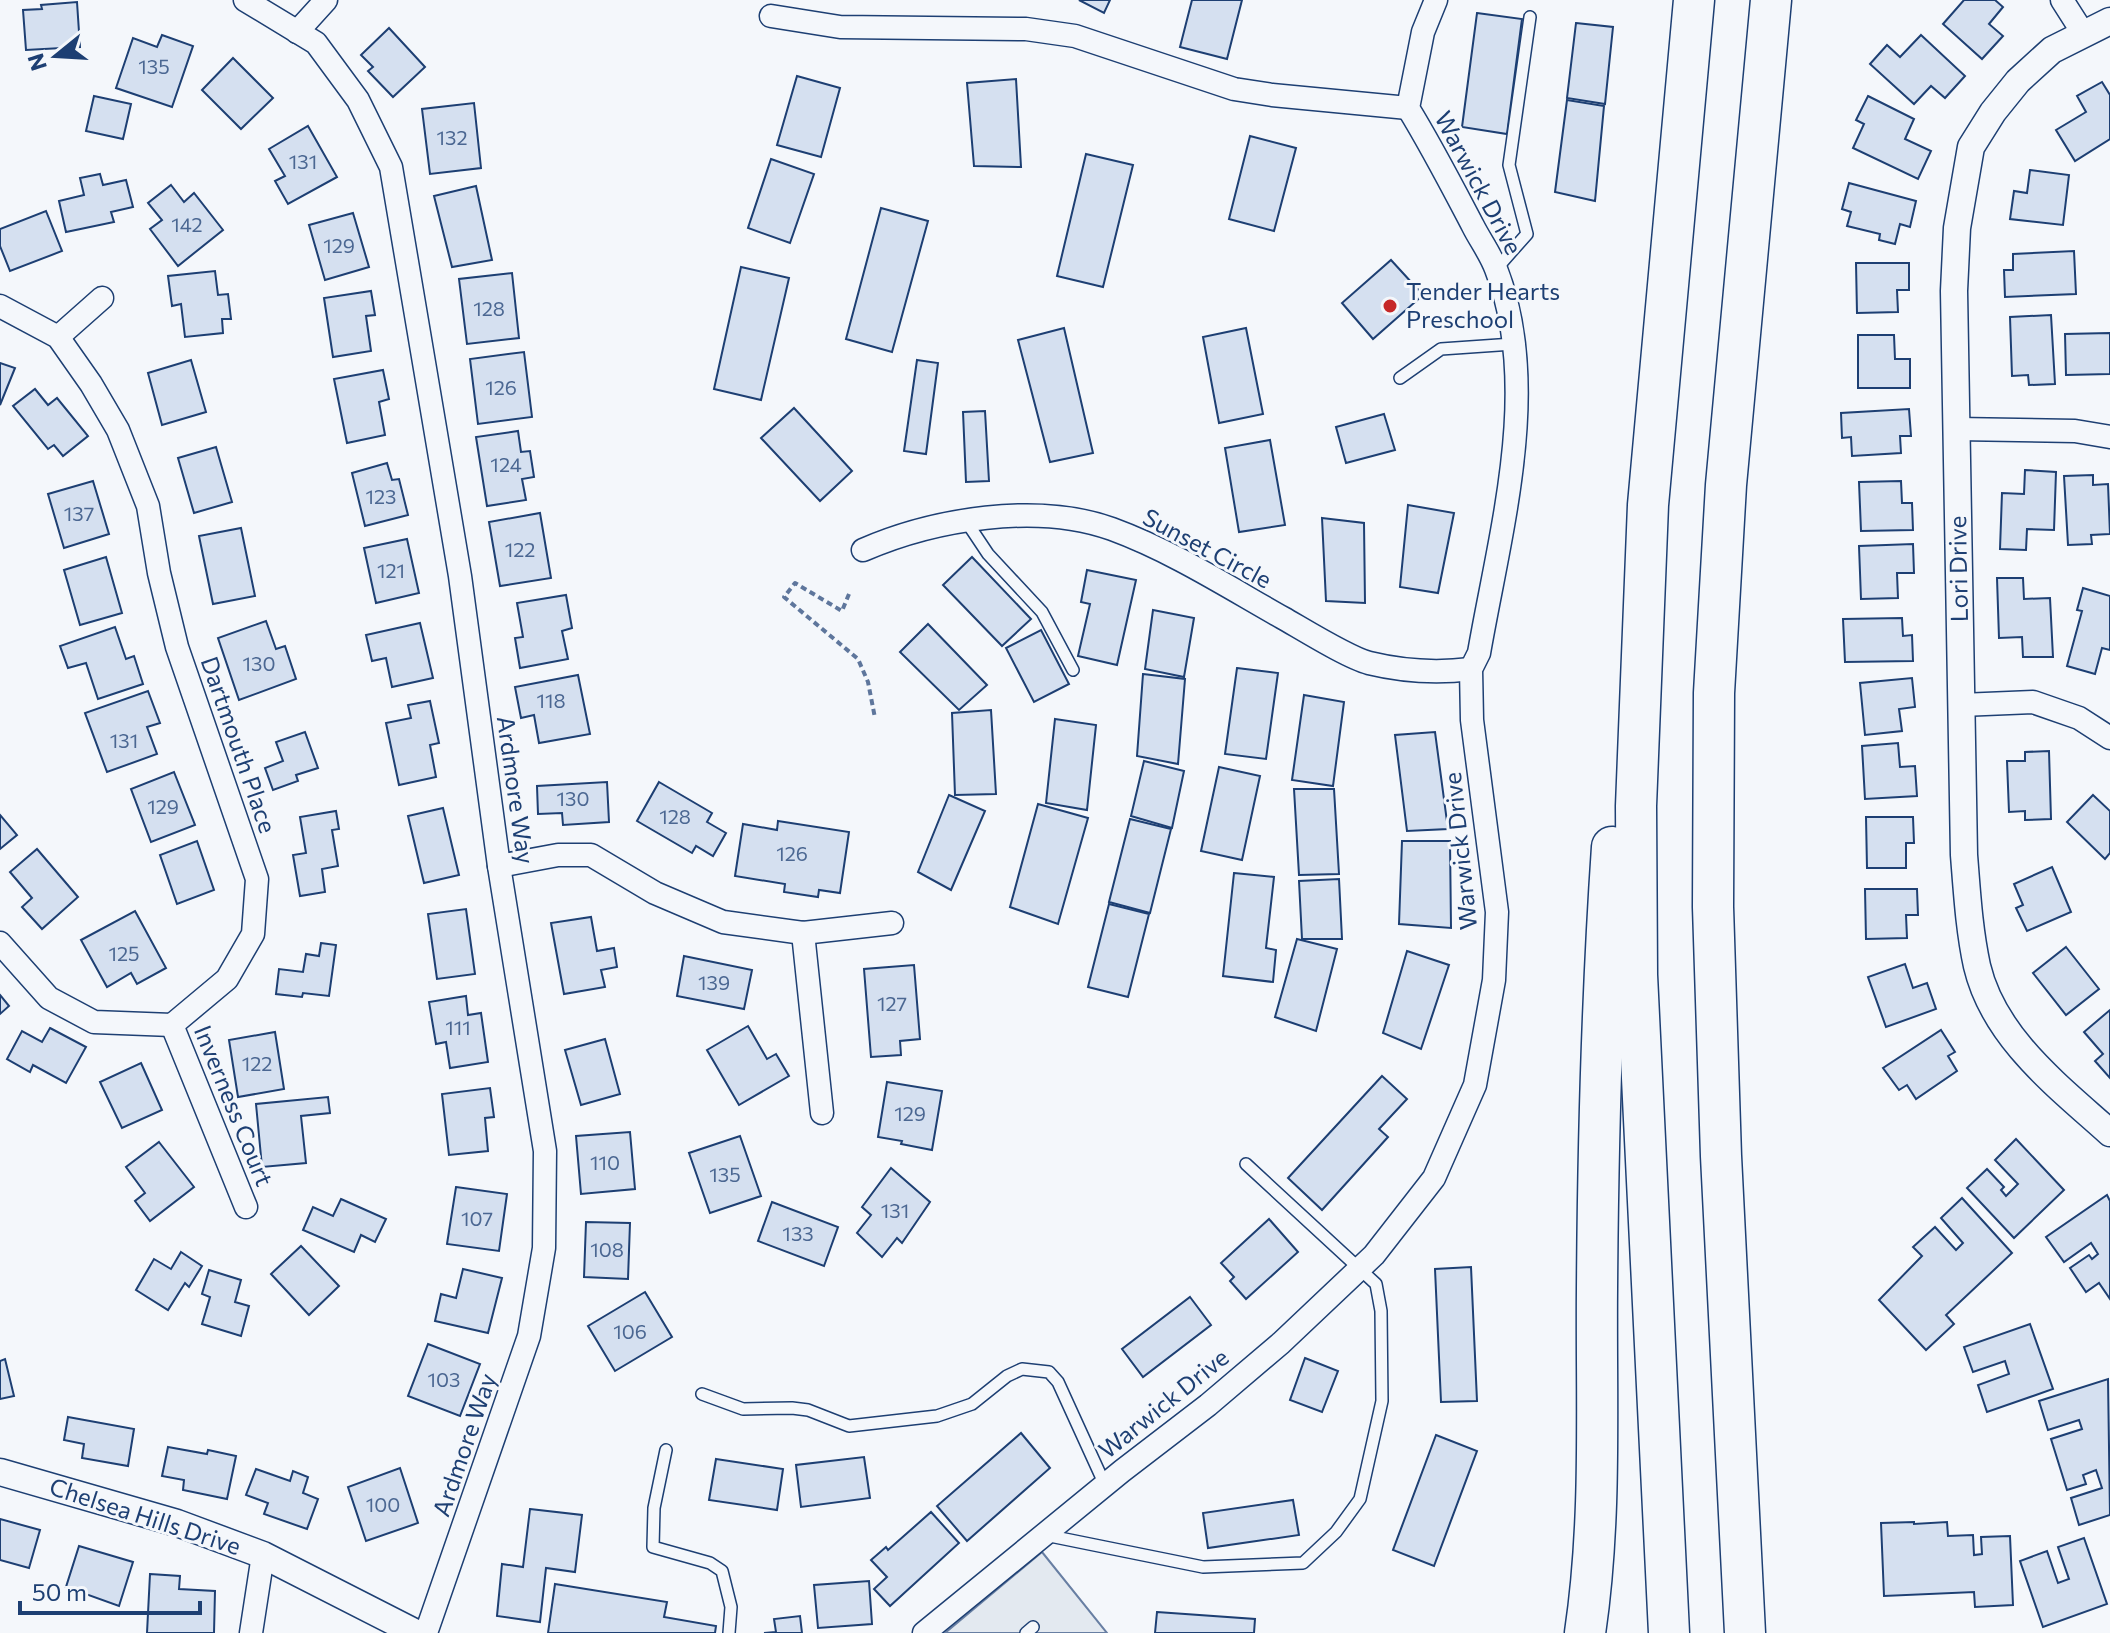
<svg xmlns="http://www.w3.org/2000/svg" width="2110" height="1633" viewBox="0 0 2110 1633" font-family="Commissioner,sans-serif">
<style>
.green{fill:#e3e9f0;stroke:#687fa3;stroke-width:2}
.building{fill:#d5e0f0;stroke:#1d3f73;stroke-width:2}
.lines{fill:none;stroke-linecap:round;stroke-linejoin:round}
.service-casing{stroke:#1d3f73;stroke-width:14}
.minor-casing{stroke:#1d3f73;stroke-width:25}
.tertiary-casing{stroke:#1d3f73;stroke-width:29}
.motorway-casing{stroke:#1d3f73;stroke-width:43}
.path{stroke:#5e769c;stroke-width:4;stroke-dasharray:6 4;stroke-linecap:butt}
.service{stroke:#f4f7fb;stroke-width:11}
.minor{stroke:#f4f7fb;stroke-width:22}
.tertiary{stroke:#f4f7fb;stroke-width:26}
.motorway{stroke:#f4f7fb;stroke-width:40}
.poi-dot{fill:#c62828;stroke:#f4f7fb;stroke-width:3}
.labels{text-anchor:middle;stroke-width:6;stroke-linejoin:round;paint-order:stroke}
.number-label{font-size:20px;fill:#4b6792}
.street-label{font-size:24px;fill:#1d3f73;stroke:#f4f7fb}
.poi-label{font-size:24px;fill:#1d3f73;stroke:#f4f7fb;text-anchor:start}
</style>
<rect width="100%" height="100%" fill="#f4f7fb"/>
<polygon class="green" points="1042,1552 1107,1633 945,1633"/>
<g class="building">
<polygon points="1079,0 1110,0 1104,13"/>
<polygon points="1192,0 1242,0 1227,59 1180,47"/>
<polygon points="1964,0 1995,0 2003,7 1989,24 2003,36 1982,59 1943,24"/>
<polygon points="77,2 80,47 26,50 23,10 42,9 41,5"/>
<polygon points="1477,13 1522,19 1507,134 1462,127"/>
<polygon points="1576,23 1613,27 1605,104 1567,98"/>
<polygon points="389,28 425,67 393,97 368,71 373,67 361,55"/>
<polygon points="162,35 193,46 172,107 116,88 133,38 157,47"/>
<polygon points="1921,35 1965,76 1945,98 1931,86 1914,104 1870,64 1887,45 1900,57"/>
<polygon points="233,58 273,98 241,129 202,90"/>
<polygon points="797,76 840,88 821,157 777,145"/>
<polygon points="1016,79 1021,167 974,166 967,83"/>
<polygon points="2102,82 2110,95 2110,139 2075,161 2056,130 2086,112 2077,96"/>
<polygon points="94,96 131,104 123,139 86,131"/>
<polygon points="1868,96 1914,119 1905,139 1931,151 1918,179 1853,148 1864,124 1856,120"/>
<polygon points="1567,100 1604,106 1595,201 1555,192"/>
<polygon points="474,103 481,168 430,174 422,109"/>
<polygon points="308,126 337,177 288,204 275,181 285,176 269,149"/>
<polygon points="1250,136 1296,148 1274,231 1229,219"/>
<polygon points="1086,154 1133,165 1103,287 1057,276"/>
<polygon points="771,159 814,174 790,243 748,228"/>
<polygon points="2030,170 2069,175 2063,225 2010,219 2014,191 2027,193"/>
<polygon points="100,174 103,185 126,180 133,207 111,212 114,222 66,232 59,201 84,195 80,178"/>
<polygon points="1849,183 1916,201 1910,227 1900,224 1895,244 1879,240 1880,234 1847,226 1851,212 1842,209"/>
<polygon points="171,185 184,202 194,193 223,230 178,266 150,229 162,220 148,203"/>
<polygon points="476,186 492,260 452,267 434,196"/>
<polygon points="881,208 928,221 892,352 846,339"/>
<polygon points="46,211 62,251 10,271 0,246 0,229"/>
<polygon points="353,213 369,267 325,280 309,225"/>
<polygon points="2074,251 2076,294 2005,297 2004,270 2013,270 2013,254"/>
<polygon points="1391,260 1423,295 1373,339 1342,303"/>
<polygon points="1856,263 1909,263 1909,290 1897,290 1898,312 1857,313"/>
<polygon points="741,267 789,278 761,400 714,389"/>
<polygon points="215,271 218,295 228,294 231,319 222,319 223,333 185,337 181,304 172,306 168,276"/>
<polygon points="512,273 519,338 467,344 459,279"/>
<polygon points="371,291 375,315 366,316 371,351 333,357 324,298"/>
<polygon points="2051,315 2055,384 2029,385 2028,375 2012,376 2010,317"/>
<polygon points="1064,328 1093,453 1050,462 1018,340"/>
<polygon points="1246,328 1263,414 1219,423 1203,337"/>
<polygon points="2110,333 2110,374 2066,375 2065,334"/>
<polygon points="1858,335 1894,335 1895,359 1910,359 1910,388 1858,388"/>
<polygon points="524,352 532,417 478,424 470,359"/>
<polygon points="191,360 206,412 162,425 148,373"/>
<polygon points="917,360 938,363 926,454 904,451"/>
<polygon points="0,363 15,368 0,405"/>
<polygon points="383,370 389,399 379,402 385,435 347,443 334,379"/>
<polygon points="35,389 48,405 57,398 88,436 63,456 54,445 48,449 13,406"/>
<polygon points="794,408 852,471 820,501 761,438"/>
<polygon points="1909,409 1911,436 1900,436 1901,453 1852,456 1851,437 1842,438 1841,413"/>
<polygon points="985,411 989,481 966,482 963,412"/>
<polygon points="1384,414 1395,450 1346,463 1336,427"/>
<polygon points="518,431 521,452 530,451 534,477 522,479 526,500 487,506 476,437"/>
<polygon points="1270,440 1285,525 1239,532 1225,448"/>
<polygon points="216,447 232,502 194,513 178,458"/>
<polygon points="387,463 392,480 399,479 408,515 365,526 352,473"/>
<polygon points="2025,470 2056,472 2054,530 2027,529 2026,550 2000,549 2002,493 2024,494"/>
<polygon points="2093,475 2093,485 2108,484 2110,534 2091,535 2092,544 2068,545 2064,476"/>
<polygon points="93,481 109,534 64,548 48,494"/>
<polygon points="1901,481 1902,503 1912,503 1913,530 1861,531 1859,482"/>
<polygon points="1408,505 1454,513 1438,593 1400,587"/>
<polygon points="540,513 551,578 500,586 489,522"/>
<polygon points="1322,518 1364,523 1365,603 1326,601"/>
<polygon points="241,528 255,596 213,604 199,536"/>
<polygon points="407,539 419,593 376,603 364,548"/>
<polygon points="1913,544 1914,573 1897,573 1898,598 1861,599 1859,546"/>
<polygon points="106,557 122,613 80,625 64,570"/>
<polygon points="972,557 1031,619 1002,646 943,585"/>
<polygon points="1087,570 1136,580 1117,665 1078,656 1090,604 1081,602"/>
<polygon points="1997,578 2023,578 2024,599 2050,598 2053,657 2023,657 2022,637 1999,638"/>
<polygon points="2083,588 2110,596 2110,650 2102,648 2095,674 2067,666 2082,611 2077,610"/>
<polygon points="566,595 572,628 562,631 568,659 520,668 515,638 523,637 517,603"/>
<polygon points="1153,610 1194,618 1184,677 1145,669"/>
<polygon points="1902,618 1903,636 1912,635 1913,661 1845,662 1843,619"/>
<polygon points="266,621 276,649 285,646 296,679 239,700 218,638"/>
<polygon points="420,623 433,678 392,687 386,658 372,661 366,635"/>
<polygon points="928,624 987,685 959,710 900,652"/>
<polygon points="115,627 126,659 134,656 143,684 98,699 86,663 68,668 60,646"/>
<polygon points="1041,630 1069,684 1034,702 1006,648"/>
<polygon points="1237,668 1278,673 1266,759 1225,754"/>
<polygon points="1143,674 1185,679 1178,764 1137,756"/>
<polygon points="578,675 590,734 539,743 534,715 521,718 515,687"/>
<polygon points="1912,678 1915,707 1899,709 1902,731 1865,735 1860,683"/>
<polygon points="148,691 160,723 147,727 157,754 107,772 85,713"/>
<polygon points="1304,695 1344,702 1333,786 1292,780"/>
<polygon points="430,701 439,743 430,745 436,777 399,785 386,723 411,718 408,705"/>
<polygon points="991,710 996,794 955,795 952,713"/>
<polygon points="1055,719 1096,725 1087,810 1046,803"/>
<polygon points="305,732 318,768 296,775 298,781 273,790 265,768 283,761 276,742"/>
<polygon points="1435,732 1448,829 1407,831 1395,735"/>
<polygon points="1898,743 1900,767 1915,766 1917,796 1865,799 1862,746"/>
<polygon points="2049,751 2051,819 2025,820 2025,811 2009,812 2007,761 2025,761 2025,752"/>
<polygon points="1144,761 1184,771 1172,828 1131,816"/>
<polygon points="1219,767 1260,776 1242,860 1201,851"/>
<polygon points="174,772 195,825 151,842 131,789"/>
<polygon points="607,782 609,822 563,825 562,813 538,814 537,786"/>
<polygon points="659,782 712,813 707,822 726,833 713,856 696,846 692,853 637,821"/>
<polygon points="1294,789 1334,789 1339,874 1299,875"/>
<polygon points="949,795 985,811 951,890 918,872"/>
<polygon points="2093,795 2110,811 2110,853 2105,859 2067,822"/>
<polygon points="1038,804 1088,818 1058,924 1010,907"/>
<polygon points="443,808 459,875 424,883 408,816"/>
<polygon points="336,811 339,829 332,830 338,866 322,869 325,892 300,896 293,855 306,853 300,817"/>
<polygon points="0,815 17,835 0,849"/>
<polygon points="1866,817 1913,817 1914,843 1906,843 1906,868 1867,868"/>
<polygon points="1130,819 1171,829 1150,913 1109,902"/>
<polygon points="778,821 849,832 840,893 819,890 818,897 784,892 785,884 735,876 743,824 777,830"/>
<polygon points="197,841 214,890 177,904 160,855"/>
<polygon points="1402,841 1450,841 1451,928 1399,924"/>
<polygon points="37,849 78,897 42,929 22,907 32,898 10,872"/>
<polygon points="2052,867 2071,912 2027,931 2016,908 2023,905 2014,884"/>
<polygon points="1234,873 1274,877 1266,948 1276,950 1273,982 1223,976"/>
<polygon points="1339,879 1342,939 1302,939 1299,881"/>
<polygon points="1865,889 1917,889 1918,915 1906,915 1907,938 1866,939"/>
<polygon points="1109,904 1149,914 1128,997 1088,987"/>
<polygon points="466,909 475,974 437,979 428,914"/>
<polygon points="135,911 166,968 137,984 131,973 107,987 81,940"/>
<polygon points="591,917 597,951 614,948 617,967 601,970 605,987 564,994 551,923"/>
<polygon points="1297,939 1337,949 1316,1031 1275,1017"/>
<polygon points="321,943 336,945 329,996 303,993 302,997 276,994 279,969 303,972 306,954 319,956"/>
<polygon points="2066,947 2099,989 2066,1015 2033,973"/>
<polygon points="1407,951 1449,965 1421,1049 1383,1033"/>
<polygon points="684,956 752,970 744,1009 677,996"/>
<polygon points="1905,964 1913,988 1927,983 1936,1009 1886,1027 1868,977"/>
<polygon points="914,965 920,1039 900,1041 901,1055 871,1057 864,969"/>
<polygon points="0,995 9,1006 0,1014"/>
<polygon points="466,996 468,1015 481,1013 488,1062 450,1068 446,1042 436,1044 429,1002"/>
<polygon points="2110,1010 2110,1078 2095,1061 2103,1054 2084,1032"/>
<polygon points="748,1026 767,1059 776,1054 789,1076 739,1105 707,1050"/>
<polygon points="50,1028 86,1047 66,1083 33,1065 30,1072 7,1059 22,1031 42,1042"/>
<polygon points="1941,1030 1955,1052 1948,1056 1957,1071 1916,1099 1907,1085 1899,1090 1883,1068"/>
<polygon points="275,1032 284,1089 238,1097 229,1040"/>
<polygon points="605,1039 620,1094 581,1105 565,1050"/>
<polygon points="141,1063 162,1110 122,1128 100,1082"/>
<polygon points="1382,1076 1407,1099 1379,1129 1388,1137 1322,1210 1288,1178"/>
<polygon points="887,1082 942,1091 932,1150 901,1144 902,1141 878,1137"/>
<polygon points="490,1088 494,1117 485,1118 488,1151 449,1155 442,1094"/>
<polygon points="328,1097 330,1113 301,1116 306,1163 262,1167 256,1104"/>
<polygon points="630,1132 635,1189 581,1194 576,1136"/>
<polygon points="740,1136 761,1196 710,1213 689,1153"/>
<polygon points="2016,1139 2064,1190 2014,1238 1967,1188 1987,1169 2004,1187 2001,1190 2006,1196 2018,1184 1995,1160"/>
<polygon points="159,1142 194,1187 150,1221 135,1201 145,1193 126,1167"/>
<polygon points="891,1168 930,1202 902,1243 897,1238 882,1257 857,1233 871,1215 862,1207"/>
<polygon points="456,1187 507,1194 499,1251 447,1244"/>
<polygon points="2107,1195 2110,1201 2110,1299 2099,1283 2086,1292 2070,1268 2089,1255 2092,1259 2098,1254 2091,1243 2064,1262 2046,1237"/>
<polygon points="1962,1198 2012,1253 1946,1315 1954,1324 1926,1350 1879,1300 1922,1256 1913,1247 1935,1227 1956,1250 1963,1243 1941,1218"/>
<polygon points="341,1199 386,1219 375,1242 361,1235 354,1252 303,1230 313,1207 333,1216"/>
<polygon points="772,1202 838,1227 824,1266 758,1241"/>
<polygon points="1269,1219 1298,1252 1246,1299 1230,1281 1234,1277 1221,1263"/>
<polygon points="586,1222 630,1223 628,1279 584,1277"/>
<polygon points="301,1246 339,1286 309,1315 271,1274"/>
<polygon points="181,1252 202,1266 189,1287 185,1283 168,1310 136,1290 154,1259 171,1269"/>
<polygon points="1471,1267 1477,1401 1441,1402 1435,1269"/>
<polygon points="463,1269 502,1278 488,1333 435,1321 441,1294 456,1298"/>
<polygon points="209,1270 241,1280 235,1302 249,1306 241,1336 202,1324 210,1297 202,1294"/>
<polygon points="645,1292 672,1337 615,1371 588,1326"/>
<polygon points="1190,1297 1211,1325 1143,1377 1122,1349"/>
<polygon points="2030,1324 2053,1389 1987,1412 1978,1385 2009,1374 2005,1361 1973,1372 1964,1347"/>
<polygon points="428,1344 480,1364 460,1416 408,1396"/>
<polygon points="1305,1358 1338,1371 1322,1412 1290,1400"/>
<polygon points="5,1359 14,1396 0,1399 0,1361"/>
<polygon points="2108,1379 2110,1515 2079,1525 2071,1498 2102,1488 2096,1470 2083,1475 2086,1484 2067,1490 2051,1439 2082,1429 2079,1420 2048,1430 2039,1401"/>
<polygon points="68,1417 134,1429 128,1466 82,1458 84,1444 64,1440"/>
<polygon points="1021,1433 1050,1468 967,1541 937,1506"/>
<polygon points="1436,1435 1477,1451 1434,1566 1393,1550"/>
<polygon points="168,1447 207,1454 208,1450 236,1456 227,1499 183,1490 184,1480 162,1476"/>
<polygon points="864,1457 870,1498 801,1507 796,1465"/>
<polygon points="716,1459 783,1469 777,1510 709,1500"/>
<polygon points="400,1468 418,1523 366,1541 348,1487"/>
<polygon points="256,1469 290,1481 293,1471 308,1477 303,1493 318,1499 307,1529 264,1514 268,1503 246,1495"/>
<polygon points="1293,1500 1299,1535 1208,1548 1203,1513"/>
<polygon points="530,1509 582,1515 575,1572 546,1568 540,1622 497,1616 502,1564 523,1567"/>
<polygon points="931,1512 959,1543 890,1606 874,1589 887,1577 871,1560 886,1547 888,1550"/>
<polygon points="0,1519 40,1530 29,1568 0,1560"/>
<polygon points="1914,1522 1914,1524 1947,1522 1948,1536 1973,1535 1974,1555 1982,1554 1981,1537 2010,1536 2013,1605 1975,1607 1974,1592 1884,1596 1881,1523"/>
<polygon points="2084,1538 2107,1604 2043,1627 2020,1561 2047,1551 2058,1583 2069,1579 2058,1547"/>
<polygon points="79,1546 133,1562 119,1606 66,1587"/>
<polygon points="150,1574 180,1576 179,1589 215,1591 214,1633 147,1633"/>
<polygon points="869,1581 872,1624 818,1628 814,1585"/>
<polygon points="555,1584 667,1602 664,1617 716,1626 715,1633 548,1633"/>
<polygon points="1157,1612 1255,1619 1254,1633 1155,1633"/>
<polygon points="800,1616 802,1633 764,1633 776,1632 774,1619"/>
</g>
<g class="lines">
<defs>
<g id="service">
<polyline points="1496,269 1527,234 1509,165 1530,17"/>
<polyline points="1400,378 1441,349 1513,344"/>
<polyline points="966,521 988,554 1042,612 1073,670"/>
<polyline points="702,1394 743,1409 792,1408 808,1410 849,1426 937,1416 972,1404 1007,1376 1022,1369 1049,1372 1058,1382 1105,1485"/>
<polyline points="666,1450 654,1508 653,1547 710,1563 722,1571 731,1607 729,1633"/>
<polyline points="1045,1535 1203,1567 1303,1563 1336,1532 1360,1499 1382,1401 1381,1311 1376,1284 1246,1164"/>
<polyline points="1026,1633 1033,1627"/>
</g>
<g id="minor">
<polyline points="245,0 316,43 358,100 391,167 460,576 499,866 545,1151 544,1248 529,1336 426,1633"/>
<polyline points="2062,0 2083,33"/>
<polyline points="771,16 840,27 1026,29 1075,36 1234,89 1272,95 1408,108"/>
<polyline points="297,32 326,0"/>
<polyline points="0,306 58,337 91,384 118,430 148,506 159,573 177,647 257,879 253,934 227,979 172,1025 94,1022 49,998 0,943"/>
<polyline points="58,337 102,298"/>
<polyline points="1957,429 2075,431 2110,437"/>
<path d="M863,550C934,519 1037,502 1112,529C1172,551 1228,587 1283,618C1304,630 1349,658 1369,663C1402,671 1439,673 1471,669"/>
<polyline points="1961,705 2033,702 2079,718 2110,738"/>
<polyline points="499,866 558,855 591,855 655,893 723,922 803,933 892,923"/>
<polyline points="803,933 822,1113"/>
<polyline points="172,1025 246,1207"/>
<polyline points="251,1633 263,1555"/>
<path d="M924,1633L1122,1471L1208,1405L1281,1343L1374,1255L1434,1178L1475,1085L1494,980L1497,912L1472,720L1471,669L1479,653C1500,532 1542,387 1496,269C1490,253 1480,240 1473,226C1452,186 1432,147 1408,108L1423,32L1436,0"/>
</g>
<g id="tertiary">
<path d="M2110,21L2052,50L2018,81L1993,112L1971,147L1957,228L1954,291L1964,855C1967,892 1969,929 1977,966C1994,1038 2058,1086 2110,1133"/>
<polyline points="0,1472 177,1523 263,1555 416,1633"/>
</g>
<g id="motorway">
<path d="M1585,1633C1602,1519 1596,1403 1597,1289C1598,1141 1602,994 1612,847"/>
<polyline points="1669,1633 1637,975 1636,806 1648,505 1694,0"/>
<polyline points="1745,1633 1721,1156 1713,907 1714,693 1726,485 1771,0"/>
</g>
</defs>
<use href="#service" class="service-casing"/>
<use href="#minor" class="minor-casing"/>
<use href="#tertiary" class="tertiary-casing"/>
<use href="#motorway" class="motorway-casing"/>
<polyline class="path" points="849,594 842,611 795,583 784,597 858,659 868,682 875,718"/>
<use href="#service" class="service"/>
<use href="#minor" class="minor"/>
<use href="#tertiary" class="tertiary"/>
<use href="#motorway" class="motorway"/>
</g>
<circle class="poi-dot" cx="1390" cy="306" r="8"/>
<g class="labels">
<g class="number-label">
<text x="154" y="74">135</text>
<text x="452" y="145">132</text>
<text x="303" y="169">131</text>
<text x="187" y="232">142</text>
<text x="339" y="253">129</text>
<text x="489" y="316">128</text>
<text x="501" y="395">126</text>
<text x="506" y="472">124</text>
<text x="381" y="504">123</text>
<text x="79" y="521">137</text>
<text x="520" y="557">122</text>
<text x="391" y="578">121</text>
<text x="259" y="671">130</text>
<text x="551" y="708">118</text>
<text x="124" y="748">131</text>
<text x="573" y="806">130</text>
<text x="163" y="814">129</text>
<text x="675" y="824">128</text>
<text x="792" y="861">126</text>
<text x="124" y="961">125</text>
<text x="714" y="990">139</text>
<text x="892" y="1011">127</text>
<text x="458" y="1035">111</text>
<text x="257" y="1071">122</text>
<text x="910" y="1121">129</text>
<text x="605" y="1170">110</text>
<text x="725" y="1182">135</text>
<text x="895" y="1218">131</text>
<text x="477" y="1226">107</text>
<text x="798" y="1241">133</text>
<text x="607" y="1257">108</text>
<text x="630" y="1339">106</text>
<text x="444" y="1387">103</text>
<text x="383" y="1512">100</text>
</g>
<g class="street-label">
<text transform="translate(1478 183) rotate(62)" y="8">Warwick Drive</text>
<text transform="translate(1207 549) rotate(28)" y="8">Sunset Circle</text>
<text transform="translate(1959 569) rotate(-91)" y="8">Lori Drive</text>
<text transform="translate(238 745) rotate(71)" y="8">Dartmouth Place</text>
<text transform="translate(515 790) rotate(82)" y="8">Ardmore Way</text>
<text transform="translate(1461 851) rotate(-96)" y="8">Warwick Drive</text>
<text transform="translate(233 1106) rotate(68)" y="8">Inverness Court</text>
<text transform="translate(1164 1404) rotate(-39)" y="8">Warwick Drive</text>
<text transform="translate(465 1445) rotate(-71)" y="8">Ardmore Way</text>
<text transform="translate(145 1517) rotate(18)" y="8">Chelsea Hills Drive</text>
</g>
<g class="poi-label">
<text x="1406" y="300">Tender Hearts<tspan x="1406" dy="28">Preschool</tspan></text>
</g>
</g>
<g transform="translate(56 56) rotate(252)" stroke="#f4f7fb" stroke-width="6" paint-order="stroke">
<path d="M0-6L14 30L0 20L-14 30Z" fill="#1d3f73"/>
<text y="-12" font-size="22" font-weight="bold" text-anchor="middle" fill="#1d3f73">N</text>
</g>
<path d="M20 1601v12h180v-12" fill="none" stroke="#1d3f73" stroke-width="4"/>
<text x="32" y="1601" font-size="24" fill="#1d3f73" stroke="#f4f7fb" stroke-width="6" paint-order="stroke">50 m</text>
</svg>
